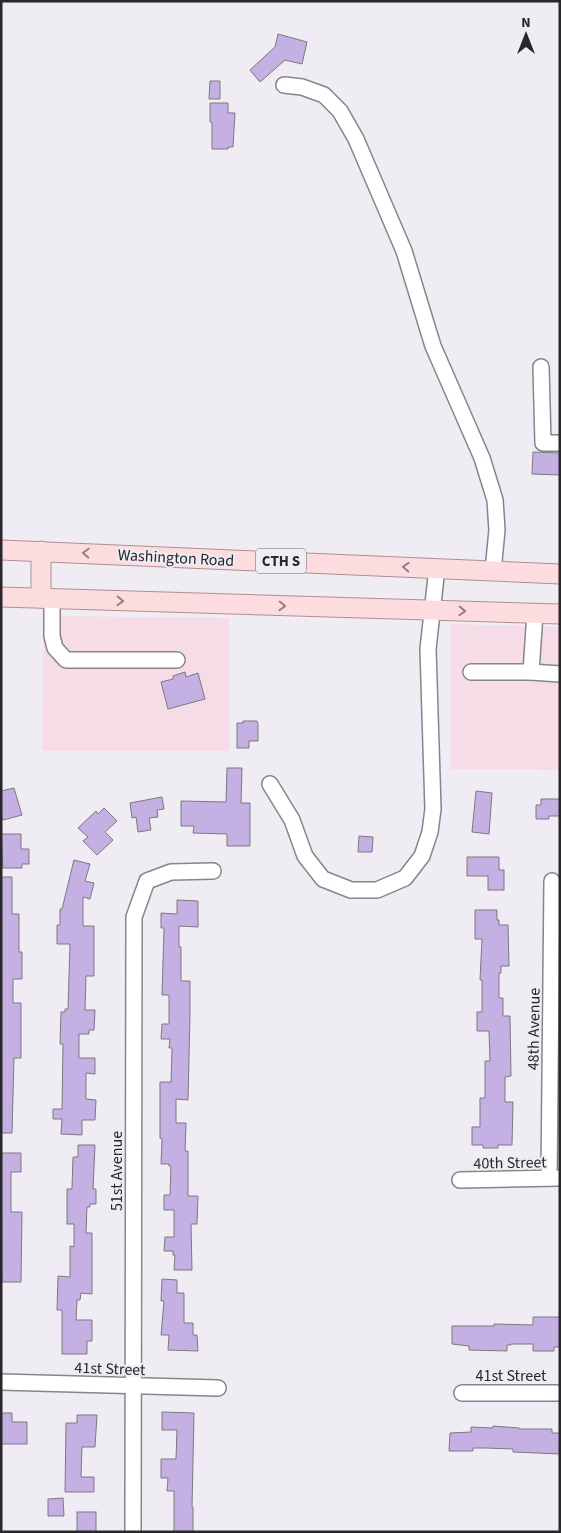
<svg xmlns="http://www.w3.org/2000/svg" width="561" height="1533" viewBox="0 0 561 1533" font-family="'Source Sans 3',sans-serif">
<style>
.commercial{fill:#f5dce6}
.building{fill:#c4b0e2;stroke:#7c7980}
.lines{fill:none;stroke-linecap:round;stroke-linejoin:round}
.minor-casing{stroke:#87858c;stroke-width:18}
.major-casing{stroke:#b28e91;stroke-width:21}
.minor{stroke:#fff;stroke-width:15}
.major{stroke:#fddcdf;stroke-width:19}
.oneway{stroke:#928284}
.labels{text-anchor:middle;stroke-width:4;stroke-linejoin:round;paint-order:stroke}
.shield{fill:#efecf4;stroke:#646267;stroke-width:1}
.shield-label{font-size:15px;font-weight:bold;fill:#28272a}
.street-label{font-size:16px;fill:#28272a;stroke:#efecf4}
</style>
<rect width="100%" height="100%" fill="#efecf4"/>
<g class="commercial">
<polygon points="44,616 229,618 229,751 42,751"/>
<polygon points="450,624 560,627 560,770 450,769"/>
</g>
<g class="building">
<polygon points="278,34 307,42 302,64 285,60 260,82 250,70 275,47"/>
<polygon points="210,81 220,81 220,99 209,99"/>
<polygon points="210,103 228,103 228,113 235,113 233,147 228,147 228,149 212,149 212,122 210,122"/>
<polygon points="533,452 560,453 560,475 532,474"/>
<polygon points="185,672 186,677 198,673 205,699 168,709 161,682 173,679 173,676"/>
<polygon points="243,721 257,721 258,724 258,741 249,741 249,748 237,748 237,723 243,723"/>
<polygon points="227,768 242,768 241,803 250,803 250,846 227,846 227,834 193,833 194,826 181,826 181,801 226,802"/>
<polygon points="14,788 22,815 3,820 1,815 1,791"/>
<polygon points="476,791 492,793 489,834 472,832"/>
<polygon points="162,797 164,809 157,810 158,817 149,818 151,830 138,832 136,817 132,818 130,803"/>
<polygon points="541,799 560,799 560,816 549,816 549,819 536,819 536,805 541,805"/>
<polygon points="104,808 117,821 105,832 113,840 97,855 83,841 88,837 78,828 96,811 98,814"/>
<polygon points="1,834 21,834 21,849 29,849 29,864 22,864 22,868 3,868"/>
<polygon points="359,836 373,837 372,852 358,852"/>
<polygon points="467,857 499,857 499,870 504,870 504,890 488,890 488,876 467,876"/>
<polygon points="74,860 90,864 85,881 94,883 90,899 83,897 83,926 94,926 94,976 86,976 85,1010 95,1010 94,1030 89,1030 89,1034 79,1034 79,1058 95,1058 95,1074 86,1073 86,1099 96,1100 95,1120 82,1120 82,1135 61,1134 62,1119 53,1119 53,1109 62,1109 63,1044 60,1044 61,1012 65,1012 65,1009 68,1009 70,944 57,944 57,925 60,925 60,909 62,909"/>
<polygon points="1,877 12,877 12,914 19,914 19,952 22,952 22,979 13,979 13,1003 21,1003 21,1058 14,1058 12,1133 1,1133"/>
<polygon points="177,900 198,901 198,927 179,926 179,947 181,947 181,981 190,981 190,1015 188,1100 176,1099 176,1123 186,1123 185,1151 188,1151 188,1196 198,1196 197,1224 191,1224 192,1270 174,1270 175,1255 173,1255 173,1251 164,1251 165,1237 174,1237 174,1210 164,1210 164,1195 170,1195 171,1166 169,1166 169,1164 161,1164 162,1139 160,1138 160,1082 171,1082 172,1048 169,1048 170,1039 161,1039 162,1024 169,1024 169,995 162,995 164,928 161,928 161,913 177,914"/>
<polygon points="475,910 497,910 497,920 499,920 499,925 508,925 509,966 501,966 501,973 499,973 499,998 503,998 503,1016 510,1016 511,1076 505,1077 505,1102 513,1102 512,1145 498,1145 498,1148 483,1148 483,1145 472,1145 472,1127 480,1127 480,1098 485,1098 485,1061 490,1061 489,1031 477,1031 477,1012 482,1012 482,980 480,980 482,939 475,939"/>
<polygon points="78,1145 95,1145 93,1189 96,1189 96,1204 90,1204 90,1207 87,1207 86,1233 92,1233 92,1294 81,1293 80,1300 77,1300 76,1320 92,1320 92,1341 87,1341 87,1354 62,1354 62,1310 57,1310 58,1276 70,1277 70,1246 74,1247 74,1224 67,1224 67,1189 72,1189 73,1157 78,1157"/>
<polygon points="1,1153 21,1153 21,1172 11,1172 11,1212 22,1212 21,1282 2,1282"/>
<polygon points="162,1279 177,1280 177,1293 184,1293 184,1323 193,1323 193,1335 197,1335 198,1351 168,1350 169,1335 161,1335 164,1301 161,1301"/>
<polygon points="533,1317 560,1317 560,1347 554,1347 554,1351 533,1351 533,1344 511,1344 511,1345 507,1345 507,1351 469,1350 469,1346 452,1344 452,1326 494,1326 494,1324 533,1325"/>
<polygon points="162,1412 194,1413 192,1507 193,1507 193,1532 174,1532 174,1491 167,1491 168,1478 161,1478 161,1459 176,1459 177,1430 162,1430"/>
<polygon points="1,1413 12,1413 12,1422 27,1422 27,1444 1,1444"/>
<polygon points="77,1415 97,1415 95,1447 82,1447 81,1477 94,1477 94,1492 65,1492 66,1423 77,1423"/>
<polygon points="493,1426 519,1428 519,1429 552,1429 552,1433 560,1433 560,1454 513,1452 513,1449 485,1448 473,1448 473,1451 449,1451 450,1433 471,1432 471,1427 493,1428"/>
<polygon points="63,1498 64,1516 48,1516 48,1499"/>
<rect x="77" y="1512" width="19" height="20"/>
</g>
<g class="lines">
<defs>
<g id="minor">
<polyline points="284,85 302,87 324,95 340,111 356,139 404,251 433,346 482,458 495,500 497,530 493,571"/>
<polyline points="541,367 543,443 560,443"/>
<polyline points="52,599 52,636 55,648 66,660 177,660"/>
<polyline points="471,672 531,672 535,613"/>
<polyline points="531,672 560,674"/>
<polyline points="270,784 292,820 305,856 323,879 351,890 377,890 405,878 422,856 430,832 433,809 428,649 437,568"/>
<polyline points="549,1178 552,881"/>
<polyline points="460,1180 558,1178"/>
<polyline points="1,1382 218,1388"/>
<polyline points="462,1393 560,1393"/>
<polyline points="133,1532 134,917 147,881 171,872 213,871"/>
</g>
<g id="major">
<polyline points="1,550 560,574"/>
<polyline points="41,551 41,598"/>
<polyline points="1,597 560,614"/>
</g>
</defs>
<use href="#minor" class="minor-casing"/>
<use href="#major" class="major-casing"/>
<use href="#minor" class="minor"/>
<use href="#major" class="major"/>
</g>
<defs><path id="oneway-chevron" d="M-2-3.5L2.5 0L-2 3.5" fill="none" stroke-width="1.6" stroke-linecap="round" stroke-linejoin="round" transform="scale(1.25)"/></defs>
<g class="oneway">
<use href="#oneway-chevron" transform="translate(86 553) rotate(-177)"/>
<use href="#oneway-chevron" transform="translate(406 567) rotate(-177)"/>
<use href="#oneway-chevron" transform="translate(120 601) rotate(2)"/>
<use href="#oneway-chevron" transform="translate(282 606) rotate(2)"/>
<use href="#oneway-chevron" transform="translate(462 611) rotate(2)"/>
</g>
<g class="labels">
<rect class="shield" x="256" y="548.5" width="50" height="25" rx="4"/>
<g class="shield-label">
<text x="281" y="566">CTH S</text>
</g>
<g class="street-label">
<text transform="translate(176 557) rotate(3)" y="6">Washington Road</text>
<text transform="translate(533 1029) rotate(-89)" y="6">48th Avenue</text>
<text transform="translate(510 1162) rotate(-1)" y="6">40th Street</text>
<text transform="translate(116 1171) rotate(-90)" y="6">51st Avenue</text>
<text transform="translate(110 1368) rotate(2)" y="6">41st Street</text>
<text x="511" y="1381">41st Street</text>
</g>
</g>
<rect width="561" height="1533" fill="none" stroke="#28272a" stroke-width="5"/>
<g transform="translate(526 35)" stroke="#efecf4" stroke-width="4" paint-order="stroke">
<path d="M0-4L9 19L0 12L-9 19Z" fill="#28272a"/>
<text y="-8" font-size="14" font-weight="bold" text-anchor="middle" fill="#28272a">N</text>
</g>
</svg>
